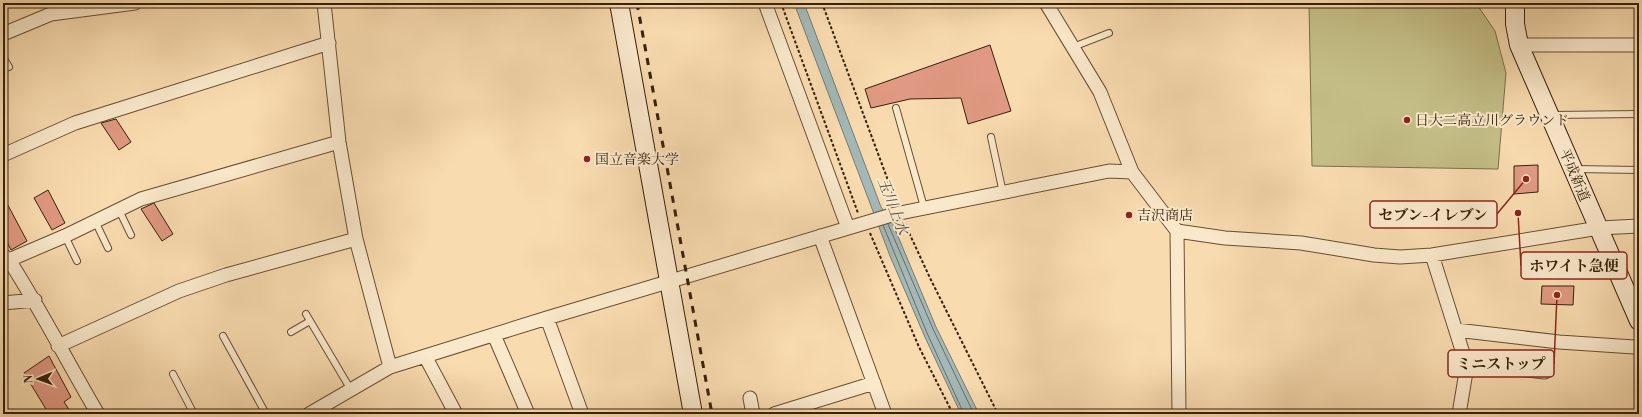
<svg xmlns="http://www.w3.org/2000/svg" width="1642" height="417" viewBox="0 0 1642 417" font-family="'Libre Bodoni','Noto Serif JP',serif">
<rect width="100%" height="100%" fill="#f8dbaf"/>
<filter id="stains"><feTurbulence type="fractalNoise" baseFrequency=".005" numOctaves="4"/><feColorMatrix values="0 0 0 0 .2 0 0 0 0 .09 0 0 0 0 .02 0 0 0 .5 -.17"/></filter>
<radialGradient id="worn" r=".72"><stop offset=".6" stop-color="#630" stop-opacity="0"/><stop offset="1" stop-color="#630" stop-opacity=".3"/></radialGradient>
<path fill="#c4be86" stroke="#7d6f48" d="M1309 3H1476L1495 31 1506 73 1498 169 1312 166Z"/>
<path fill="#a3b8b7" stroke="#777b72" d="M794 3H804L881 207 892 222 936 327 979 414H961L924 335 890 256Z"/>
<g fill="none" stroke-linecap="round" stroke-linejoin="round">
<path stroke="#6c6c60" stroke-width="1" d="M888 224 933 329 974 414
M883 225 927 333 964 414"/>
</g>
<path fill="#e09982" stroke="#36200a" d="M990 45 1011 111 968 124 961 98 910 99 871 108 865 89Z
M116 119 131 142 119 150 101 123Z
M1538 165V192L1514 194V166Z
M48 190 65 223 52 230 34 198Z
M3 196 27 241 11 250 3 234Z
M154 203 173 234 162 241 141 209Z
M1542 286H1574L1573 305 1541 304Z
M49 356 71 397 64 402 72 414H49L24 373Z"/>
<g fill="none" stroke-linecap="round" stroke-linejoin="round">
<defs>
<path id="lane" d="M1073 47 1109 33
M3 57 9 67
M896 108 924 207
M1551 115 1639 114
M991 137 1003 193
M1575 169 1639 170
M119 210 131 235
M95 221 108 248
M65 236 77 261
M306 314 351 390
M291 332 310 321
M223 336 266 414
M173 374 194 414"/>
<path id="street" d="M324 3 339 142 356 239 390 367
M765 3 848 228
M1046 3 1100 92 1132 172 1177 231 1179 414
M3 34 51 14 135 3
M1519 45H1639
M3 155 75 123 329 43
M1177 231 1225 238 1301 243 1374 255 1400 257 1432 255 1599 228 1639 226
M820 236 885 414
M3 255 9 260C41 310 68 363 98 414
M1432 255 1467 366 1459 414
M9 260 65 236 141 199 339 142
M3 303 35 300
M547 318 582 414
M1456 330 1559 342 1634 347 1639 345
M494 335 528 414
M58 346 179 291 226 275 356 239
M425 356 456 414
M1467 366H1488L1545 372
M750 398 753 414
M309 414 390 367 547 318 895 214 1109 171 1132 172
M774 414 874 383"/>
<path id="secondary" d="M619 3 693 414
M1515 3V24L1519 45 1639 321"/>
</defs>
<use href="#lane" stroke="#664f33" stroke-width="8"/>
<use href="#street" stroke="#664f33" stroke-width="15"/>
<use href="#secondary" stroke="#36200a" stroke-width="20"/>
<path stroke="#36200a" stroke-width="2" stroke-dasharray="3 2" stroke-linecap="butt" d="M781 3 858 213
M822 3 896 202
M905 224 930 278 998 414
M870 233 919 347 953 414"/>
<use href="#lane" stroke="#fae8cb" stroke-width="6"/>
<use href="#street" stroke="#fae8cb" stroke-width="13"/>
<use href="#secondary" stroke="#fae8cb" stroke-width="18"/>
<path stroke="#36200a" stroke-width="3" stroke-dasharray="7 7" stroke-linecap="butt" d="M637 3 712 414"/>
</g>
<g fill="#8f2418" stroke="#fae8cb" stroke-width="1.5">
<circle cx="1407" cy="120" r="4"/>
<circle cx="587" cy="159" r="4"/>
<circle cx="1129" cy="215" r="4"/>
</g>
<g text-anchor="middle" stroke-width="4" stroke-linejoin="round" paint-order="stroke">
<g font-size="14" fill="#36200a" stroke="#fae8cb" text-anchor="start">
<text x="1415" y="125">日大二高立川グラウンド</text>
<text x="595" y="164">国立音楽大学</text>
<text x="1137" y="220">吉沢商店</text>
</g>
<g font-size="14" fill="#36200a" stroke="#fae8cb">
<text transform="translate(1575 175) rotate(67)" y="5">平成新道</text>
</g>
<g font-size="15" font-style="italic" fill="#574e3e" stroke="#fae8cb">
<text transform="translate(893 206) rotate(69)" y="5">玉川上水</text>
</g>
</g>
<path fill="none" stroke="#8f2418" stroke-width="1.5" d="M1526 179L1497 214M1518 213L1521 266M1557 295L1554 364"/>
<g fill="#8f2418" stroke="#fae8cb" stroke-width="1.5">
<circle cx="1526" cy="179" r="4"/>
<circle cx="1518" cy="213" r="4"/>
<circle cx="1557" cy="295" r="4"/>
</g>
<g fill="#fae8cb" stroke="#8f2418" stroke-width="1.5">
<rect x="1370" y="201" width="127" height="27" rx="4"/>
<rect x="1521" y="252" width="106" height="27" rx="4"/>
<rect x="1448" y="350" width="106" height="27" rx="4"/>
</g>
<g font-size="15" text-anchor="middle" font-weight="bold" fill="#36200a">
<text x="1433" y="220">セブン-イレブン</text>
<text x="1574" y="271">ホワイト急便</text>
<text x="1501" y="369">ミニストップ</text>
</g>
<rect width="1642" height="417" fill="none" stroke="#f8dbaf" stroke-width="16"/>
<rect x="4" y="4" width="1634" height="409" fill="none" stroke="#36200a" stroke-width="2"/>
<rect x="8" y="8" width="1626" height="401" fill="none" stroke="#36200a"/>
<g transform="translate(38 379) rotate(268)" stroke="#fae8cb" stroke-width="3" paint-order="stroke">
<path d="M0-3L7 15L0 10L-7 15Z" fill="#36200a"/>
<text y="-6" font-size="11" font-weight="bold" text-anchor="middle" fill="#36200a">N</text>
</g>
<rect width="100%" height="100%" filter="url(#stains)"/>
<rect width="100%" height="100%" fill="url(#worn)"/>
</svg>
